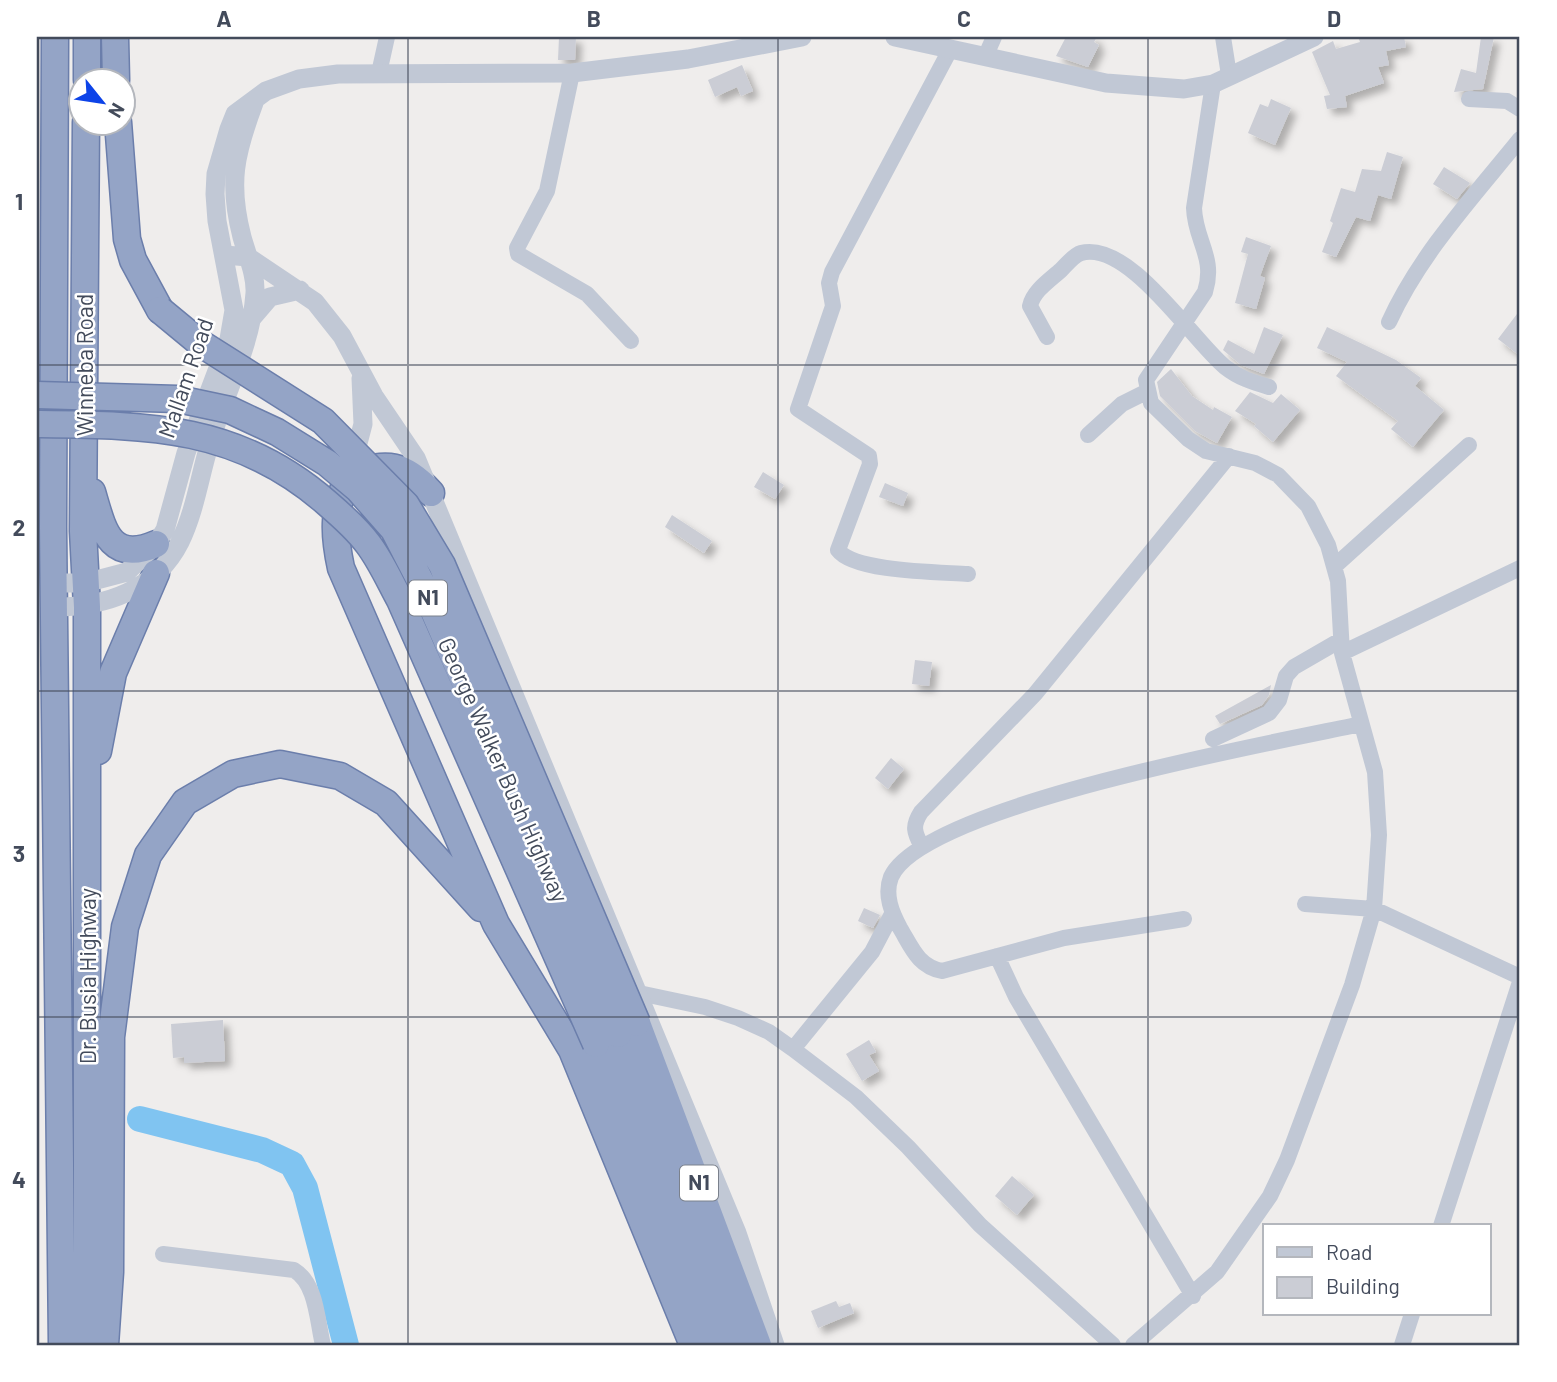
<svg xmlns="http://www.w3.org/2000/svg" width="1557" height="1382" viewBox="0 0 1557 1382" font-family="Barlow,sans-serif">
<defs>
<filter id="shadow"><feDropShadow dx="6" dy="6" stdDeviation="3.5" flood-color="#0004"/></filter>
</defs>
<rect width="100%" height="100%" fill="#efedec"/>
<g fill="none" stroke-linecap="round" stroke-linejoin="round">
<path stroke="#80c4f1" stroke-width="26" d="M140 1119 262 1150 292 1164 305 1188 346 1345"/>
</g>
<path fill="#cbcdd5" filter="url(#shadow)" d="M559 37H576L575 60H558Z
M1066 37H1097L1094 42 1099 45 1088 67 1056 56Z
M1358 37H1404L1406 47 1386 51 1389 65 1378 67 1384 83 1345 96 1347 107 1327 109 1324 96 1330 95 1312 52 1333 41 1336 49 1360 42Z
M1481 37H1494L1483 89 1454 92 1461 69 1476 73Z
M742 65 753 91 741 96 737 87 715 97 708 80Z
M1271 99 1291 108 1275 145 1248 133 1260 104 1268 107Z
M1387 152 1403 157 1391 199 1378 195 1370 221 1356 217 1336 257 1322 252 1333 223 1330 221 1341 188 1355 192 1362 169 1381 171Z
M1444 167 1470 183 1457 199 1433 184Z
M1246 237 1271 246 1260 276 1265 278 1256 309 1235 303 1248 254 1241 252Z
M1520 310V356L1498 339Z
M1264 327 1283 335 1264 374 1241 365 1223 350 1228 340 1254 354Z
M1327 327 1396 360 1421 378 1415 386 1444 410 1413 447 1391 429 1398 421 1336 376 1347 362 1317 348Z
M1171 369 1192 396 1213 410 1214 407 1232 417 1217 443 1195 431 1160 396 1157 382Z
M1250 392 1273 403 1281 394 1300 410 1273 442 1254 426 1256 424 1235 411Z
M763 472 784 485 775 499 754 487Z
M885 483 908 493 903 506 879 497Z
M672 515 712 541 704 553 665 527Z
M915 660 932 662 929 686 912 684Z
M1271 685 1269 695 1262 705 1220 724 1215 716Z
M891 758 904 769 888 789 875 778Z
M864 908 880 915 873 928 858 921Z
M223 1020 225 1061 184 1063V1057L173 1058 171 1024Z
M869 1040 876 1052 869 1055 879 1071 862 1081 846 1054Z
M1012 1176 1034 1195 1017 1215 995 1196Z
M836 1301 839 1307 850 1303 854 1313 818 1328 811 1311Z"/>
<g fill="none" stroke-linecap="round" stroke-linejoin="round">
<defs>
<path id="trunk" d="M55 37 53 527 62 1345
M115 37 116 80
M87 80V37
M86 122 83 531 87 607V1345
M118 122 127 239 133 260 160 310
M92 492C103 529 109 564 156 544
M431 493C404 463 388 462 350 474 333 508 333 531 341 568L496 924 572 1050 693 1345
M98 751 113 673 156 573
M637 1023 758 1345
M618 1034 736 1345
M596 1044 715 1345
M105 1345 110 1272 111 1037 125 927 148 855 185 802 233 774 280 764 340 776 386 803 481 908"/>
</defs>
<use href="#trunk" stroke="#6b7eab" stroke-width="29"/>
<path stroke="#c1c8d5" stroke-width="16" d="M1223 37 1229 75
M951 48 832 272 829 283 833 306 798 409 869 456 870 464 838 550C854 572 940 572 968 574
M986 55 994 37
M379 73 387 37
M572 73 547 191 517 248 518 254 587 294 631 341
M1469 99 1507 101 1520 109
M1389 322C1420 254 1473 197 1520 139
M1047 337 1030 306C1033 291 1050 280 1061 270 1067 264 1074 255 1081 253 1129 240 1193 341 1225 367 1239 378 1252 382 1269 387
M1088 435 1122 404 1146 392
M1336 565 1469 445
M1342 653 1520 568
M1213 739 1269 713 1279 700 1286 676 1294 667 1339 641
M922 847C914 832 912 826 921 812L1035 694 1229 456
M1305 904 1374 909 1520 977
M1184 919 1064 938 942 971C918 966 912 948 900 928 892 913 884 895 891 877 922 805 1278 742 1361 724
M997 956 1016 997 1193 1296
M639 993 705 1007 738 1018 769 1032 793 1049 856 1097 908 1147 980 1225 1113 1345
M793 1049 872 952 892 914
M1441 1226 1520 982
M163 1254 294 1270C317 1284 317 1321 323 1345
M1133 1345 1217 1272 1270 1196 1287 1160 1352 985 1374 909 1379 835 1375 772 1342 653 1338 581 1328 545 1308 506 1278 475 1255 463 1206 451 1188 439 1151 403 1146 380 1205 292C1216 257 1195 241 1194 208L1213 84
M1402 1345 1412 1314"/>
<path stroke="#c1c8d5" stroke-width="19" d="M895 37 1106 83 1184 89 1213 84 1314 37
M225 255 248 257 315 302 342 336 374 396 416 458 737 1233 775 1345
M252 318 270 297 300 290
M352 466 363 424 361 378
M55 583H85L127 572 156 544 165 530 186 453 229 339 234 310 217 221 215 194 216 174 229 129 235 114 266 91 299 79 338 74 572 73 688 59 802 37
M55 607C105 607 156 590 180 542 197 507 201 466 214 430 229 386 252 340 255 293 256 275 247 255 242 237 228 183 235 154 254 103"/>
<use href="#trunk" stroke="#94a4c6" stroke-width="26"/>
<defs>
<path id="trunk-bridge" d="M160 310 200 343 323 421 406 505 442 565 637 1023
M37 395 178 399 230 410 277 432 327 463 358 489 394 530 423 586 618 1034
M37 424C148 425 238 425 327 503 341 515 357 529 368 544 381 561 390 582 400 600L596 1044"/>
</defs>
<use href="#trunk-bridge" stroke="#6b7eab" stroke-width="29" stroke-linecap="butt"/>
<use href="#trunk-bridge" stroke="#94a4c6" stroke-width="26"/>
</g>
<path fill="none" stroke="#434b5b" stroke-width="2" stroke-opacity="0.55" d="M408 37V1345M778 37V1345M1148 37V1345M37 365H1520M37 691H1520M37 1017H1520"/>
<g text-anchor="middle" stroke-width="5" stroke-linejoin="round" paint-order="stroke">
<g fill="#fff" stroke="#7b818c" stroke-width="2">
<rect x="409" y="580.5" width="38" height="35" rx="5"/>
<rect x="680" y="1165.5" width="38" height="35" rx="5"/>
</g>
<g font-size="21" font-weight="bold" fill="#434b5b">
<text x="428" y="605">N1</text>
<text x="699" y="1190">N1</text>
</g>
<g font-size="23" fill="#434b5b" stroke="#fff">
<text transform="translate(85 365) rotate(-90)" y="8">Winneba Road</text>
<text transform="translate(186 378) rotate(-71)" y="8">Mallam Road</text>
<text transform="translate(503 770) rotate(66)" y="8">George Walker Bush Highway</text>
<text transform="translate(88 976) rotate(-90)" y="8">Dr. Busia Highway</text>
</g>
</g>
<rect width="1557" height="1382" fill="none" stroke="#ffffff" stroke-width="77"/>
<rect x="1263" y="1224" width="228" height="91" fill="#ffffff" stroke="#b4b7bd" stroke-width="2"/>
<rect x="1277" y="1247" width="35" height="10" fill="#c1c8d5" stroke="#b4b7bd" stroke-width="2"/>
<text x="1326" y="1260" font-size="21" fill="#434b5b">Road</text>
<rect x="1277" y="1277" width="35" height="21" fill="#cbcdd5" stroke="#b4b7bd" stroke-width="2"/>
<text x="1326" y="1294" font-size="21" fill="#434b5b">Building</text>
<g transform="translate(102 102) rotate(120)"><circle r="33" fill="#ffffff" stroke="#b4b7bd" stroke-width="2"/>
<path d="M0-5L12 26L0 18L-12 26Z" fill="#0d43e8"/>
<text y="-10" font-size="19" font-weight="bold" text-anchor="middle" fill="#434b5b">N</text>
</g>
<rect x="38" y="38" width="1480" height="1306" fill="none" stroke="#434b5b" stroke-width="2.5"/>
<g font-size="23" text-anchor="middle" font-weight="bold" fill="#434b5b">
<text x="224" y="27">A</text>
<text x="594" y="27">B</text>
<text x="964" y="27">C</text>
<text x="1334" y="27">D</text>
<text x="19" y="210">1</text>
<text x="19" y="536">2</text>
<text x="19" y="862">3</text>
<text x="19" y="1188">4</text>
</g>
</svg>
